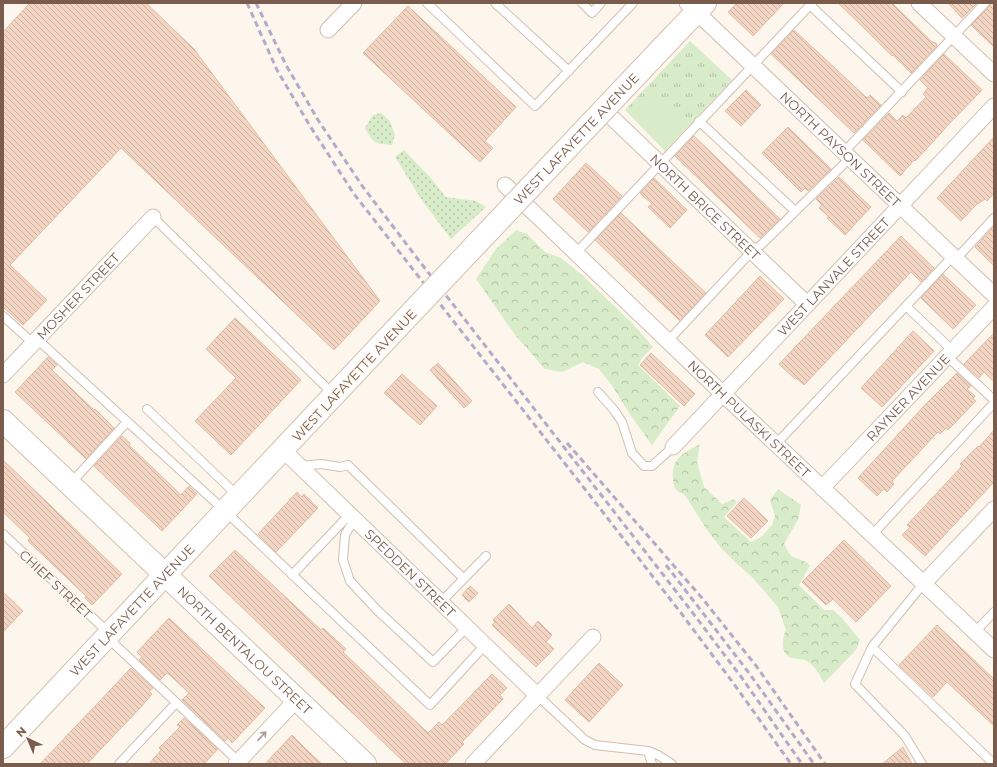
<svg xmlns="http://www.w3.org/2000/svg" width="997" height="767" viewBox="0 0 997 767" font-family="Montserrat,sans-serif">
<defs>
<pattern id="grass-dots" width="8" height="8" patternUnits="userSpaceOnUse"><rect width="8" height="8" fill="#d8ecc9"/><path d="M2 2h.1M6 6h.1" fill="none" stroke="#b4c2a5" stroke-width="1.8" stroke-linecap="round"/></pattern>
<pattern id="forest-crowns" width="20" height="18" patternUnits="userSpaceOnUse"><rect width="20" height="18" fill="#d8ecc9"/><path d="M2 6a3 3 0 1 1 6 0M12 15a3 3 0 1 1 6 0" fill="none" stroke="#b4c2a5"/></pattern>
<pattern id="park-tufts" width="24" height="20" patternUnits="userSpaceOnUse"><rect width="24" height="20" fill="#d8ecc9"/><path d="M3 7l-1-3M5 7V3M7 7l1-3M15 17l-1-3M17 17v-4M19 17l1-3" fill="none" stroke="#b4c2a5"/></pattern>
<pattern id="building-back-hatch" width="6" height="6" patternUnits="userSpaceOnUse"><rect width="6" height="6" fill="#f3d5c3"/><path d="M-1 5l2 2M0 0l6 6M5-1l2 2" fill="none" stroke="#cab0a1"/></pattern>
</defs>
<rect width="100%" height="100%" fill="#fdf6ec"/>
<path fill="url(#grass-dots)" d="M381 113 390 121 395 135 392 145C375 144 373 143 365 128L373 115Z
M404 150 428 175 446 197 476 201 486 207 451 239 423 202 395 157Z"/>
<path fill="url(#forest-crowns)" d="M516 230 527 234 545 252 561 258 581 274 633 324 653 347 642 358 638 365 680 406 652 445 631 416 611 384 599 369 583 362 562 372 545 369 516 336 476 279 496 249Z
M700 444 697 462 704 487 722 504 734 499 737 502 724 517 751 542 761 537 772 525 775 516 770 500 778 489 801 505 798 520 784 544 791 556 806 562 810 566 799 585 824 610H833L842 618 860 640 856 650 824 683C820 675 815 666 807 661 802 658 796 660 791 658 780 653 782 638 786 630L778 607 752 577 737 564 722 549 707 530 685 495C676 491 674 489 673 479 671 458 684 453 700 444Z"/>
<path fill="url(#park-tufts)" d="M690 41 732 80 665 151 625 110Z"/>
<path fill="#d8ecc9" d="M652 89 686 121 664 144 630 112Z"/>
<path fill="url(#building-back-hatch)" stroke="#e6bba3" d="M30 3H146L194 49 380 301 334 350 121 148 10 265 47 300 23 325 3 307V32Z
M737 3H784L753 36 728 12Z
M838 3H892L932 42 936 43 937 46 911 73 893 55 892 56 861 25Z
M948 3H977L962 18Z
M990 3H994V47L971 25 989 7Z
M408 6 516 107 485 141 493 148 480 162 363 53Z
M794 30 867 98 870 95 881 105 854 133 784 66 771 54Z
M944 54 982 90 950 123 931 144 915 161 914 160 900 176 863 140 889 113 897 121 903 115 906 118 926 97 923 94 928 88 920 80Z
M746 90 761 105 741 126 725 111Z
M788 127 831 169 808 191 805 188 801 192 762 153Z
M694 136 780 219 760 238 675 156Z
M994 137V193L987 201 985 199 976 205 961 221 937 198Z
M586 163 622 196 588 232 553 199Z
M839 177 871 207 845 235 827 218 829 217 819 208 822 205 816 199Z
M654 178 687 210 670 228 648 207 652 204 640 193Z
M621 213 706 293 680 321 595 240Z
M994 226V266L975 247Z
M901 236 934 268 921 282 911 272 804 385 796 378 795 379 779 364Z
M943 274 976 305 953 329 921 298Z
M760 276 784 299 728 357 705 335Z
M235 318 301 380 231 455 195 421 236 378 206 349Z
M913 331 934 351 882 407 861 388Z
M994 333V382L984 372 979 378 964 364Z
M651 353 695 394 684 406 640 365Z
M48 357 57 365 52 370 94 410 95 409 114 428 86 459 15 392Z
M438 363 472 401 464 408 430 370Z
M957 373 971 386 967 389 975 396 973 399 976 401 948 430 946 428 940 434 938 432 892 481 894 484 887 492 884 489 877 496 858 478 924 406Z
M402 374 437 406 420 425 384 393Z
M994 430V482L925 556 902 535 910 527 907 525 962 466 960 464 978 446 979 447Z
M122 436 130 443 129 445 181 495 189 486 197 494 162 531 94 466Z
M3 460 122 574 92 605 85 598 86 596 28 541 30 538 3 512Z
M297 492 302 497 304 494 318 508 276 552 258 534Z
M744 498 768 521 751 538 727 516Z
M844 540 891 586 856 622 833 599 826 605 802 582Z
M235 550 321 630 323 628 346 649 343 652 428 733 439 722 442 725 492 674 507 688 500 695 503 699 462 742 464 744 445 764H406L209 576Z
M470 586 478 593 469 602 462 595Z
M3 592 23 611 3 632Z
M509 604 532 628 538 621 552 635 546 642 554 649 536 667 492 625 495 622 493 620Z
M169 618 265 708 232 743 228 738 225 741 182 700 189 693 172 677 167 673 160 680 139 660 142 657 137 652Z
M937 625 994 679V726L947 682 933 697 899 665Z
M599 663 623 685 589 722 565 700Z
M131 668 153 688 149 691 152 694 141 707 87 764H40Z
M184 718 218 749 204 764H149L161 750 159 748 180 727 177 725Z
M292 735 307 750 322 764H265Z
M903 747 912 764H882Z"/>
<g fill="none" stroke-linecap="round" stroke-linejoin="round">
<defs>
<path id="lane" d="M427 3 535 106 633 3
M495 3 569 71
M582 3 592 13 601 3
M810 5 902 92
M699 121 795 211
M844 152 985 3
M153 217 334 395
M576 253 812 3
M956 259 994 218
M906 306 953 351
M3 316 33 343
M37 339 225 511 430 705 485 645
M668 341 752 251 761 245 850 158
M947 356 994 400
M598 392 614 410 622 422 632 453 644 466H652L673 447
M147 409 238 496
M776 444 953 256
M300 466 321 464 340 467 348 465 464 579
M70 484 127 422
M356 520 349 528 345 535 343 560 350 581 377 610 433 662 467 627
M3 534 109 633
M872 535 994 403
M292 575 350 514
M441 602 486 556
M975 632 994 612
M108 638 240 763
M872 647 994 764
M538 696 585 740 595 745 648 751 658 755 672 764
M648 751 652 764
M119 764 176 703
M922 764 905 736 855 684 872 647 923 584"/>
<g id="street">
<path id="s1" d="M687 3 994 295"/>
<path d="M919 3 994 74"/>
<path d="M328 30 354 3"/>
<path id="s2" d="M597 117 604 110 807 304"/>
<path id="s3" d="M505 185 723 394 994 650"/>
<path id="s4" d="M3 375 153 217"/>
<path id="s5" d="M673 447 994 106"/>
<path id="s6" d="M283 450 538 696"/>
<path id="s7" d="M822 488 994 307"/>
<path d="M923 584 994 509"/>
<path d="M236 764 297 699"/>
<path d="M473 764 593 637"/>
</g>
<g id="secondary">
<path d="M662 48 705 3"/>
<path id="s8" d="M3 421 365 764"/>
<path id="s9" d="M3 747 396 329"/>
</g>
</defs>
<use href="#lane" stroke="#d1beb0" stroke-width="10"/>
<use href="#street" stroke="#d1beb0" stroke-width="17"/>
<use href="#secondary" stroke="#d6c0b0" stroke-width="24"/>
<use href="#lane" stroke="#fff" stroke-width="8"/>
<use href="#street" stroke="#fff" stroke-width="15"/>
<use href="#secondary" stroke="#fff" stroke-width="22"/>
<path stroke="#b9a8c9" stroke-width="3" stroke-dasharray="6 4" stroke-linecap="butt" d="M247 3 277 70 310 126 354 194 595 502 681 613 734 684 791 764
M256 3 286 65 318 120 363 187 417 258 689 608 742 678 802 764
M567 443 702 598 757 667 825 764
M666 565 749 673 814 764"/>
<defs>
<g id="secondary-bridge">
<path id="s10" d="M396 329 662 48"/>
</g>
</defs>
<use href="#secondary-bridge" stroke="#d6c0b0" stroke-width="24" stroke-linecap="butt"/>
<use href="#secondary-bridge" stroke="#fff" stroke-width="22"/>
</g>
<defs><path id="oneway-shaft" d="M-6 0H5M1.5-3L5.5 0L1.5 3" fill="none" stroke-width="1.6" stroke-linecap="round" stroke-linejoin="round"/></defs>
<use stroke="#af9d94" href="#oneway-shaft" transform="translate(262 736) rotate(-47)"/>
<g text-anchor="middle" stroke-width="3" stroke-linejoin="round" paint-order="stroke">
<g font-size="13" fill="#7a5c4d" stroke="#fffaf3">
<text dy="5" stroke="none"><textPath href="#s10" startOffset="262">WEST LAFAYETTE AVENUE</textPath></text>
<text dy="5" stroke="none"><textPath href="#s1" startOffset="212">NORTH PAYSON STREET</textPath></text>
<text dy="5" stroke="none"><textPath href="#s2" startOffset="150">NORTH BRICE STREET</textPath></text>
<text dy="5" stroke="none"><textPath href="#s5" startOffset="234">WEST LANVALE STREET</textPath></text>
<text dy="5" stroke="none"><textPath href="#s4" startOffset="109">MOSHER STREET</textPath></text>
<text transform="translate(354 375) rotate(-47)" y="5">WEST LAFAYETTE AVENUE</text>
<text dy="5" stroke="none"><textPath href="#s7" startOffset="125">RAYNER AVENUE</textPath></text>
<text dy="5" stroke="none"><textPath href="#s3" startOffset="338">NORTH PULASKI STREET</textPath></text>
<text dy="5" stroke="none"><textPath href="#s6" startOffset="177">SPEDDEN STREET</textPath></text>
<text transform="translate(56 584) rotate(43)" y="5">CHIEF STREET</text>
<text dy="5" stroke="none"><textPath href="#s9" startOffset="188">WEST LAFAYETTE AVENUE</textPath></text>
<text dy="5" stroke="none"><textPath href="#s8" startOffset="333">NORTH BENTALOU STREET</textPath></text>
</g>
</g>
<rect width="997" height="767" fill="none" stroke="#7a5c4d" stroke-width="8"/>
<g transform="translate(28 739) rotate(316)" stroke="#fffaf3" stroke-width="3" paint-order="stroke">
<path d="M0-3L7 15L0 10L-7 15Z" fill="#7a5c4d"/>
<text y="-6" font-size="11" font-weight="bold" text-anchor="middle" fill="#7a5c4d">N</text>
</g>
</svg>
